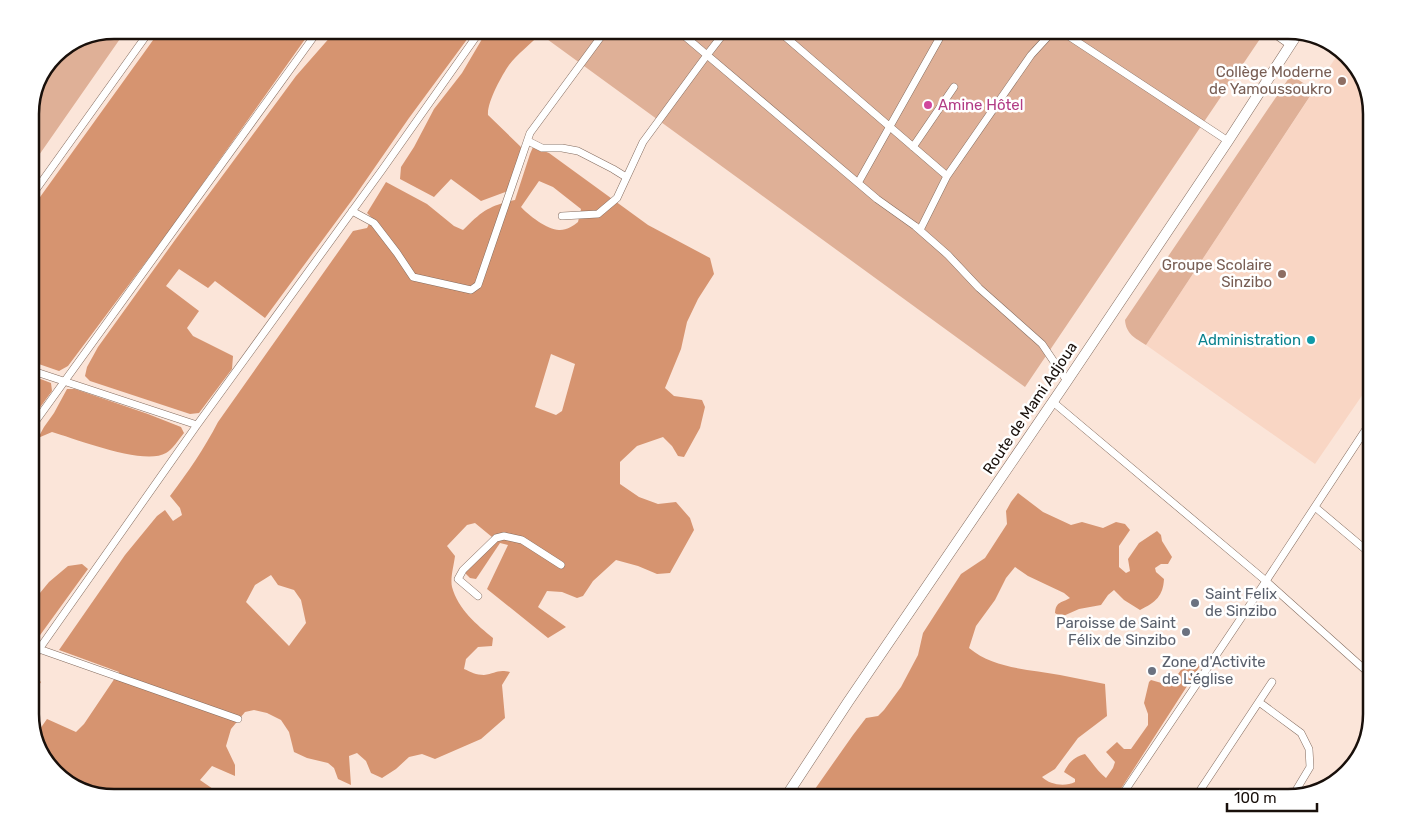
<svg xmlns="http://www.w3.org/2000/svg" width="1402" height="828" viewBox="0 0 1402 828" font-family="Rubik,sans-serif">
<rect width="100%" height="100%" fill="#fbe5d9"/>
<path fill="#f9d6c4" d="M1340 51 1361 72 1372 109V381L1315 464 1146 345Z"/>
<path fill="#dfb097" d="M1266 30 1025 387 540 34Z
M82 36H122L30 168V109L55 54Z
M1291 75 1314 90 1146 345C1135 338 1126 334 1125 320Z
M815 789 831 798H809Z"/>
<path fill="#d69470" fill-rule="evenodd" d="M471 34 409 118 355 196 265 318 215 281 208 288 179 269 166 286 199 311 187 328 193 336 233 356 232 369 199 413 190 414 90 381 85 376 87 367 98 347 175 240 296 76 332 35Z
M485 34H540C531 44 517 54 509 65 502 75 487 102 488 115L522 148 508 191 481 201 451 179 434 197 400 179 401 167 414 147 434 109 462 73Z
M308 35 172 227 68 366 59 371 30 361V211L156 36Z
M533 147 549 153 648 225 710 258 714 274 698 299 687 322 681 349 665 388 674 396 702 400 705 407 700 428 684 457 678 456 672 446 663 437 637 446 620 462V484L639 497 658 504 676 502 690 518 694 530 670 573 657 574 638 566 616 560 593 581 583 596 577 598 562 592 547 591 538 607 566 627 548 638 487 589 508 545 500 543 476 579 470 578 466 574V570L492 537 475 523 467 525 447 546 455 556C454 565 450 578 452 587 458 609 477 625 493 638L492 646 478 647 466 659 464 669C471 672 476 675 484 675 495 674 497 669 510 672L502 685 505 718 481 739 435 759 422 754 409 757 396 769 382 778 371 773 366 761 357 753 349 756 351 785 338 779 334 768 328 763 307 758 294 752 289 732 281 720 267 713 254 710 245 712 231 729 226 746 235 765V776L212 766 200 780 226 798H114L72 787 41 756 35 736 47 719 76 732 84 724 119 672 59 650 125 555 157 516 165 510 173 521 182 515 180 508 170 496C188 472 204 449 218 422L353 231 367 228 372 218 367 213 386 182 427 204 454 226 463 230C482 211 488 206 515 200L530 154ZM539 181 553 187 581 209 578 222C573 226 567 230 560 230 549 231 528 215 521 207ZM551 354 575 364 562 411 556 415 535 407ZM271 575 278 585 294 590 301 600 306 623 289 646 246 602 255 585Z
M30 375 51 383 52 391 30 421Z
M67 389H75L148 414 181 427 184 433C179 439 172 450 166 453 144 466 76 439 52 432L38 438 44 427 54 413Z
M1018 493 1043 512 1071 525 1082 522 1103 528 1116 522 1125 524 1130 530 1119 546V567L1126 573 1130 571 1128 559 1139 543 1157 531 1161 535 1162 541 1172 557 1168 564H1161L1155 568 1156 572 1164 579C1163 596 1156 602 1140 610L1124 600 1114 590 1108 595 1101 605 1079 609 1061 617 1055 613C1056 601 1062 603 1070 598L1064 593 1028 576 1015 567 1006 578 995 600 976 626 969 648C994 669 1029 669 1060 675 1075 678 1090 681 1105 684L1107 716 1078 738 1055 769 1042 777C1050 785 1065 787 1075 782V779L1064 772C1069 762 1074 757 1085 754 1092 762 1098 772 1106 778L1113 768 1115 762 1106 752 1117 742 1124 749H1131L1148 725V714L1144 703 1149 682 1151 680 1165 684H1171L1188 660H1195L1200 666 1115 798H831L815 789 853 735 866 718 878 716 884 710 901 687 918 655 923 633 961 574 985 558 1007 524 1006 511 1011 502Z
M82 564 88 569 30 649V598L35 599 49 582 68 566Z
M33 675 41 682 30 699V680Z"/>
<g fill="none" stroke-linecap="round" stroke-linejoin="round">
<defs>
<path id="street" d="M1269 30 1290 45
M1061 31 1228 141
M681 33 877 199 915 226 948 255 979 288 1042 344 1067 381
M781 33 947 176
M528 141 542 148H562L578 151 613 169 626 177
M913 147 954 87
M858 183 943 32
M30 198 146 36
M352 211 374 223 397 253 413 277 471 290 478 285 530 133 603 34
M562 216 598 214 617 198 643 142 707 55 724 33
M920 230 947 176 1031 55 1053 31
M30 370 197 425
M1053 402 1266 581 1372 676
M30 429 315 35
M1315 507 1372 555
M478 596 458 579 463 570 496 538 504 536 522 540 561 565
M39 649 238 719
M30 662 197 425 382 170 478 34
M1259 702 1301 733 1309 749 1310 767 1292 797
M1120 798 1266 581 1372 420
M1195 798 1272 682"/>
<path id="secondary" d="M785 798 848 702 1067 381 1228 141 1298 33"/>
</defs>
<use href="#street" stroke="#846c5f" stroke-width="8"/>
<use href="#secondary" stroke="#846c5f" stroke-width="11"/>
<use href="#street" stroke="#fff" stroke-width="7"/>
<use href="#secondary" stroke="#fff" stroke-width="10"/>
</g>
<g fill="#8d6e63" stroke="#fff" stroke-width="2">
<circle cx="1342" cy="81" r="5"/>
<circle cx="1282" cy="274" r="5"/>
</g>
<circle fill="#d1479c" stroke="#fff" stroke-width="2" cx="928" cy="105" r="5"/>
<circle fill="#0f9aa8" stroke="#fff" stroke-width="2" cx="1311" cy="340" r="5"/>
<g fill="#6b7280" stroke="#fff" stroke-width="2">
<circle cx="1195" cy="603" r="5"/>
<circle cx="1186" cy="632" r="5"/>
<circle cx="1152" cy="671" r="5"/>
</g>
<g text-anchor="middle" stroke-width="5" stroke-linejoin="round" paint-order="stroke">
<g font-size="15" fill="#785e54" stroke="#fff" text-anchor="end">
<text x="1332" y="77">Collège Moderne<tspan x="1332" dy="17">de Yamoussoukro</tspan></text>
<text x="1272" y="270">Groupe Scolaire<tspan x="1272" dy="17">Sinzibo</tspan></text>
</g>
<g font-size="15" fill="#b23c85" stroke="#fff" text-anchor="start">
<text x="938" y="110">Amine Hôtel</text>
</g>
<g font-size="15" fill="#0d838f" stroke="#fff" text-anchor="end">
<text x="1301" y="345">Administration</text>
</g>
<g font-size="15" fill="#19100b" stroke="#fff">
<text transform="translate(1030 408) rotate(-56)" y="5">Route de Mami Adjoua</text>
</g>
<g font-size="15" fill="#5b616d" stroke="#fff" text-anchor="start">
<text x="1205" y="599">Saint Felix<tspan x="1205" dy="17">de Sinzibo</tspan></text>
<text x="1176" y="628" text-anchor="end">Paroisse de Saint<tspan x="1176" dy="17">Félix de Sinzibo</tspan></text>
<text x="1162" y="667">Zone d'Activite<tspan x="1162" dy="17">de L'église</tspan></text>
</g>
</g>
<path d="M0 0H1402V828H0ZM114 39H1288A75 75 0 0 1 1363 114V714A75 75 0 0 1 1288 789H114A75 75 0 0 1 39 714V114A75 75 0 0 1 114 39Z" fill="#fff" fill-rule="evenodd"/>
<path fill="none" stroke="#19100b" stroke-width="2.5" d="M114 39H1288A75 75 0 0 1 1363 114V714A75 75 0 0 1 1288 789H114A75 75 0 0 1 39 714V114A75 75 0 0 1 114 39Z"/>
<path d="M1227 803v8h90v-8" fill="none" stroke="#19100b" stroke-width="2.5"/>
<text x="1234" y="803" font-size="15" fill="#19100b" stroke="#ffffff" stroke-width="4" paint-order="stroke">100 m</text>
</svg>
